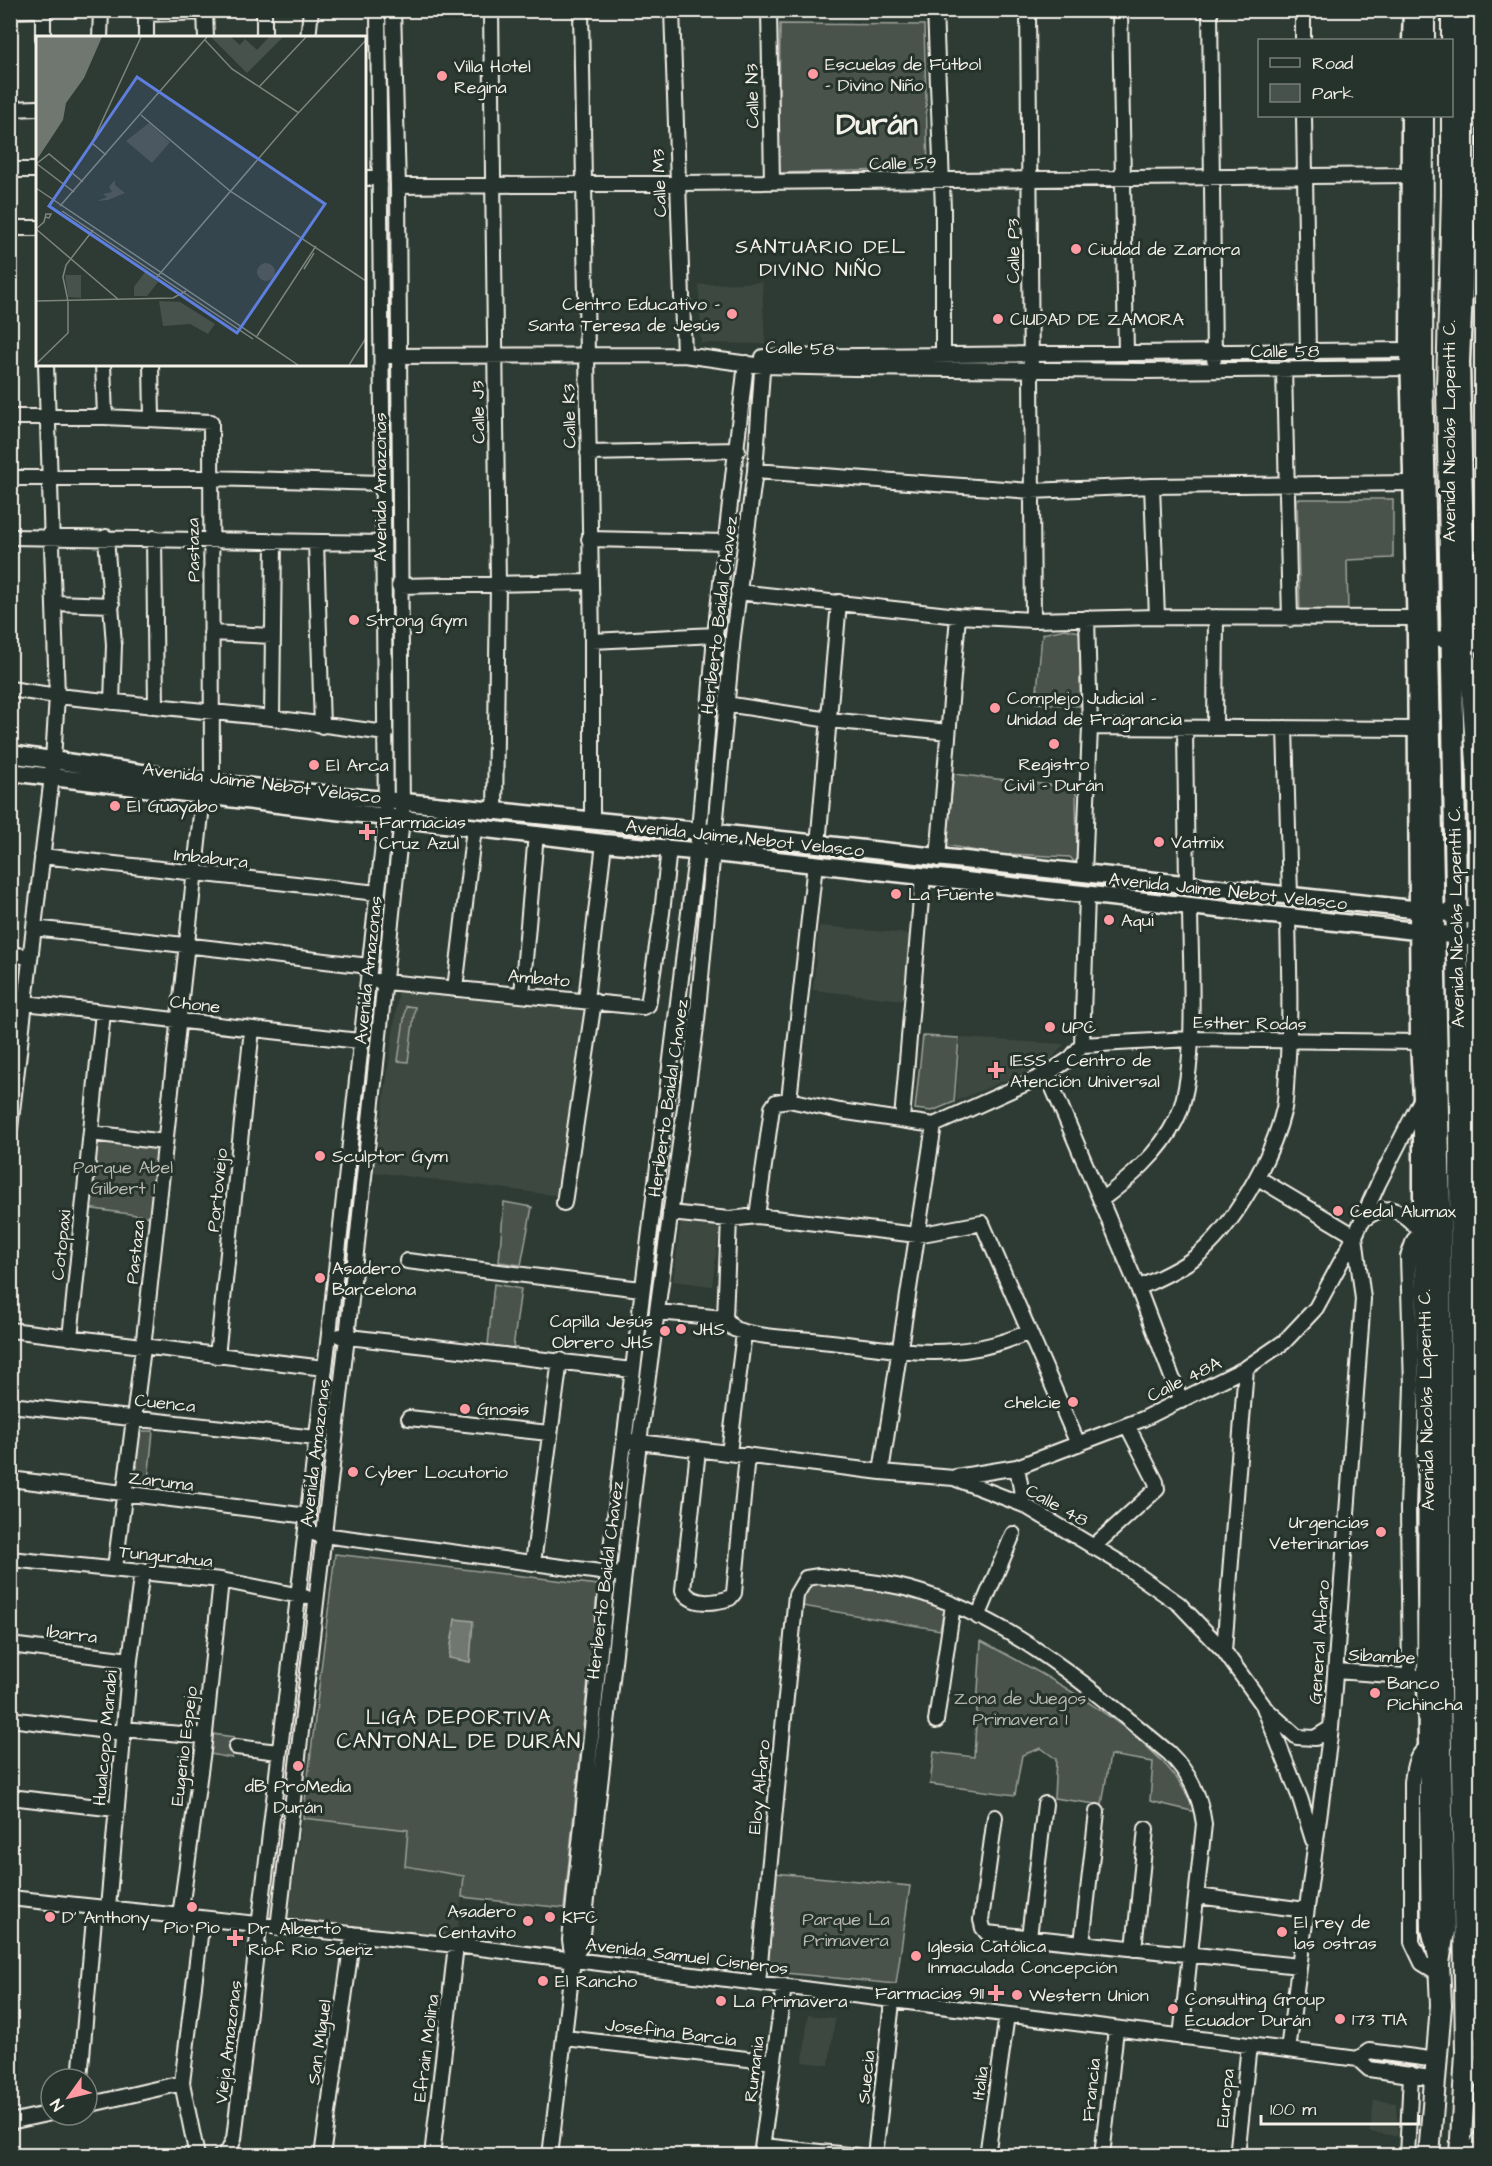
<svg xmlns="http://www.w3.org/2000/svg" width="1492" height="2166" viewBox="0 0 1492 2166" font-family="'Architects Daughter',sans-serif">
<rect width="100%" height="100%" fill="#2e3b34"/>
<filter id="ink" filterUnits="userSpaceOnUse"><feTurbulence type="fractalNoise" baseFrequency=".0167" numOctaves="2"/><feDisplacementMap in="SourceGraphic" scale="12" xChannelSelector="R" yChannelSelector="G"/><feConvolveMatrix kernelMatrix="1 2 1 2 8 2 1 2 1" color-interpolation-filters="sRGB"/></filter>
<g filter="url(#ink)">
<path fill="#3c4841" d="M762 282 765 344 701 343 699 285Z
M819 926 910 934 904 1000 813 990Z
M399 989 586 1008 561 1196 374 1172Z
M961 1038 1064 1044 1049 1062 956 1101Z
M681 1220 720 1226 712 1286 673 1281Z
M302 1819 408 1831 405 1866 464 1876 457 1936 288 1919Z
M808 2015 835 2018 829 2065 803 2062Z
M1374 2100 1396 2103 1398 2136 1370 2132Z"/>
<path fill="#48524c" stroke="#9ea29a" stroke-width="1.5" d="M780 24 924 25 928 169 778 173Z
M1297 499H1393V558L1347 560 1348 616H1300Z
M1065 629 1080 632V706L1036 703 1042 634Z
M954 774 1076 788 1077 865 1070 857 1011 854 1007 857 946 845Z
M406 1006 415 1007 408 1062 398 1061Z
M923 1036 959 1038 954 1102 932 1111 915 1109Z
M97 1140 158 1146 151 1217 87 1208Z
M504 1202 532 1207 521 1265 499 1262Z
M494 1284 521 1289 513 1348 488 1345Z
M140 1431H153L147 1491H134Z
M335 1554 598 1585 564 1908 462 1897 464 1876 405 1866 408 1830 303 1818Z
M806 1578 878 1584 946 1602 940 1630 797 1605Z
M981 1641C1044 1674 1130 1720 1175 1776 1183 1786 1189 1800 1196 1812L1150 1801 1153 1762 1110 1755 1102 1805 1054 1798 1056 1759 1041 1748 1022 1755 1015 1795 930 1784 934 1752 974 1757Z
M212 1734 234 1737 232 1758 210 1754Z
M774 1873 910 1886 896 1984 765 1971Z"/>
<path fill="#6f7770" stroke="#a4a8a0" stroke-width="1.5" d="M455 1619 473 1621 470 1662 449 1658Z"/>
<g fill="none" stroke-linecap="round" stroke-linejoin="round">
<defs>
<path id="minor" d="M146 10V38
M205 10 206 38
M491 10 498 584 495 812
M581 10 592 641V821
M672 10 684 355
M769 10 772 182
M935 10 943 209V355
M1028 10 1033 620
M1120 10 1126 353
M1210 10 1214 359
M1303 10V40
M10 11 39 10
M146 14 205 12
M43 38V10
M100 38 101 10
M264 38V10
M308 38 311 10
M10 109 38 108
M1304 116 1308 353
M10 170H38
M364 178H380
M398 186 1409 175
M10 228H38
M389 356 684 355 763 366 854 368 1146 371 1409 368
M765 357 1409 350
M103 364 105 417
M151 364 152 418
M1284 369 1290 619
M10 417H105L211 422 212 783
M588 453 738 450
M755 471 1031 491 1152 486 1413 483
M10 478H209L382 483
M1152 486 1157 617
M10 537 383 543
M106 537 114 645 112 702
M154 538 156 706
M589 539 726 542
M316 542 322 726
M399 586 589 582
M738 592 958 616 1033 620 1157 617 1416 618
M55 603 112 605
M211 633 272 636
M1421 636 1482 645
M592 641 715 635
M10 689 57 696 272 718 386 733
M726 704 829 720 948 732
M272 718 274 541
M1090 727 1417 729
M1215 728 1216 617
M1285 728 1290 895
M1185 729 1187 884
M818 845 839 602
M42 856 377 893
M938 859 958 616
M1084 874 1090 727 1087 618
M34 928 369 966
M10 954 30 957
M376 981 643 1007 648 1005 662 913 669 848
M455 989 474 828
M522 994 536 834
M586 1000 604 843
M25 1003 359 1041
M1082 1045 1190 1039 1419 1042
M1047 1074 1138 1288 1181 1401
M789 1100 815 864
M902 1119 923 876
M10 1128 52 776 57 696 46 364
M91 1133 165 1142
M1258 1178 1355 1236 1363 1299 1331 1728 1288 2050
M1101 1200C1129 1179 1160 1153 1176 1120 1199 1076 1190 960 1190 906
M564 1203 594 1001
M670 1213 729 1219 757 1216 917 1235 982 1223 1078 1444
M757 1216 772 1108 776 1102 789 1100 840 1111 934 1125 1047 1074 1071 1058 1082 1045 1087 895
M729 1219 725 1318 734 1329C761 1338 793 1338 821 1341 899 1349 954 1365 1029 1332
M1363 1220C1390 1199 1401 1212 1422 1232L1414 1240 1408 1257 1412 1385 1408 1509 1410 1676
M407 1261 641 1289
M1138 1288C1157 1279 1177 1271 1194 1258 1233 1229 1273 1156 1284 1108 1286 1097 1286 1084 1287 1072 1291 1021 1289 969 1288 918
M657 1312 725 1318
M10 1330 324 1368
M340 1336 632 1370
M70 1338 103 1012
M217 1356 252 1029
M10 1405 316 1438
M409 1418 549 1433
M631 1441 881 1472 954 1478 1024 1505 1119 1562 1179 1604 1224 1651 1263 1705 1300 1798 1313 1840
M698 1450 683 1590C692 1606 714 1603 730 1598L734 1593 747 1455
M729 1453 744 1333
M1017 1467 1024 1505
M881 1472 934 1125
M956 1477 1017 1467 1143 1419 1246 1368 1284 1342 1316 1308 1355 1236 1378 1184 1421 1100
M10 1479 308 1516
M316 1534 615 1574
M1093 1547 1157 1489 1156 1482 1127 1425
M10 1559 221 1580 305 1597
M533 1563 560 1360
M115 1568 143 1348 203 796
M978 1617 1013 1534
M10 1645 130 1660
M1224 1651 1246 1368
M1336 1671 1418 1677
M1266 1709 1297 1737 1315 1738 1331 1728
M10 1719 123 1733
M936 1721 953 1605
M123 1729 204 1736
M236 1747 278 1752
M1428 1747C1415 1756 1414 1766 1412 1782V1942L1422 1963 1440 1974
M10 1797 116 1809
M995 1817 981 1920 983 1928 987 1933 1299 1966
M1197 1896 1306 1910
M10 1898 456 1945 1288 2050 1358 2059 1369 2069 1437 2079
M108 1908 130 1660 142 1571
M180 1916 204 1743 221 1580
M278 1928 347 1337 402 819 398 186 393 10
M1029 1937 1045 1804
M1082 1943 1097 1812
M1134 1949 1146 1829
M573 1960 582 1943 639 1442 697 1020 733 636 755 471 763 357
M758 1983 796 1595 806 1578 819 1576C848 1580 881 1581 909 1589 1010 1617 1090 1688 1169 1753 1190 1774 1200 1795 1204 1824L1181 2037
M565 2038 773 2062
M1468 2057 1471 2068 1482 2081
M1358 2059 1369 2051 1437 2060
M80 2079 95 1907
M87 2105 182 2083
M10 2122 51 2113
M763 2146 858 2156
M197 2156 182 2083 202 1920
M220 2156 228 2152 234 2139 329 1334 386 817 378 10
M322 2156 353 1934
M432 2156 456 1945
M550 2156 573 1960 570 1940 608 1573 699 831 715 635 746 363
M761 2156 784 1986
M875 2156 892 2002
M987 2156 1007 2015
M1102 2156 1116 2029
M1237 2156 1249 2045
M1407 2156 1411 2074
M1470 2156 1482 2136"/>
<path id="major" d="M1411 40 1412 10
M1410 116 1409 350 1416 636 1419 1042 1422 1098V1232L1427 1388 1426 1677 1430 1929 1438 1961
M10 754 212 783 699 831 1467 915
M10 772 604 843 715 853 1469 937
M1466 2040 1477 2019 1475 1059 1477 843 1476 778 1467 642 1461 362 1468 191V10"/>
<path id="highway" d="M1452 10V194L1447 388 1460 1112 1461 1690 1466 2053 1460 2156
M1424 40V10
M1423 116 1422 369 1440 1207V1689L1444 1931 1439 1963 1441 2005 1429 2156"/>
</defs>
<use href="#minor" stroke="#f4f1e8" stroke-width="18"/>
<use href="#major" stroke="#f4f1e8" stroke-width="21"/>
<use href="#highway" stroke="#f4f1e8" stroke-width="24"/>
<use href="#minor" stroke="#26332d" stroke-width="14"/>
<use href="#major" stroke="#26332d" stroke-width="16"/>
<use href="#highway" stroke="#26332d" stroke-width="20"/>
</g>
</g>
<g fill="#ff9aa2" stroke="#26332d" stroke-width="2">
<circle cx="813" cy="74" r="6"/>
<circle cx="442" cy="76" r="6"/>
<circle cx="1076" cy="249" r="6"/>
<circle cx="732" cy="314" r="6"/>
<circle cx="998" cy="319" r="6"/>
<circle cx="354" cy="620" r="6"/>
<circle cx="995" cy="708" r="6"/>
<circle cx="1054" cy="744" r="6"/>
<circle cx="314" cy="765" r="6"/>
<circle cx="115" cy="806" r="6"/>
<path d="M364 823h6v6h6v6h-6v6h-6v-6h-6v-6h6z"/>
<circle cx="1159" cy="842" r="6"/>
<circle cx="896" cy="894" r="6"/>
<circle cx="1109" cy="920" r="6"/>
<circle cx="1050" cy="1027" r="6"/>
<path d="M993 1061h6v6h6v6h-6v6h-6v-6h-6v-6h6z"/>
<circle cx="320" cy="1156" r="6"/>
<circle cx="1338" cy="1211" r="6"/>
<circle cx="320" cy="1278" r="6"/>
<circle cx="681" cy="1329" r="6"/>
<circle cx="665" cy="1331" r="6"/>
<circle cx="1073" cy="1402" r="6"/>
<circle cx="465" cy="1409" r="6"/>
<circle cx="353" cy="1472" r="6"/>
<circle cx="1381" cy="1532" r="6"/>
<circle cx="1375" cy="1693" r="6"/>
<circle cx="298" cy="1766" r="6"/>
<circle cx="192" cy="1907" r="6"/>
<circle cx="50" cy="1917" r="6"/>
<circle cx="550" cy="1917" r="6"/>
<circle cx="528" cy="1921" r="6"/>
<circle cx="1282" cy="1932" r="6"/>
<path d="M232 1929h6v6h6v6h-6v6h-6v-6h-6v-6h6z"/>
<circle cx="916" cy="1956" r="6"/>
<circle cx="543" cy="1981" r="6"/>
<path d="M993 1984h6v6h6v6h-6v6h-6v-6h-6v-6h6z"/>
<circle cx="1017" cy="1995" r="6"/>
<circle cx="721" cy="2001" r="6"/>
<circle cx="1173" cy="2009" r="6"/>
<circle cx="1340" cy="2019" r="6"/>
</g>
<g text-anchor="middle" stroke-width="6" stroke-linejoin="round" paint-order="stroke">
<g font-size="18" fill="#f4f1e8" stroke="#26332d" text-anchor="start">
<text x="825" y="70">Escuelas de Fútbol<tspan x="825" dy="21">- Divino Niño</tspan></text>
<text x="454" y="72">Villa Hotel<tspan x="454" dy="21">Regina</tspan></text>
<text x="1088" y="255">Ciudad de Zamora</text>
<text x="720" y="310" text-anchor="end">Centro Educativo -<tspan x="720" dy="21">Santa Teresa de Jesús</tspan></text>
<text x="1010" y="325">CIUDAD DE ZAMORA</text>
<text x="366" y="626">Strong Gym</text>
<text x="1007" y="704">Complejo Judicial -<tspan x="1007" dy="21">Unidad de Fragrancia</tspan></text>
<text x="1054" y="770" text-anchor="middle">Registro<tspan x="1054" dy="21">Civil - Durán</tspan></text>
<text x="326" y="771">El Arca</text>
<text x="127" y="812">El Guayabo</text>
<text x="379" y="828">Farmacias<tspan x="379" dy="21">Cruz Azul</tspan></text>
<text x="1171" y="848">Vatmix</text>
<text x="908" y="900">La Fuente</text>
<text x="1121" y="926">Aqui</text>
<text x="1062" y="1033">UPC</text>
<text x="1010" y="1066">IESS - Centro de<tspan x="1010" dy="21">Atención Universal</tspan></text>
<text x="332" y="1162">Sculptor Gym</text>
<text x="1350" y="1217">Cedal Alumax</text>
<text x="332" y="1274">Asadero<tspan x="332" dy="21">Barcelona</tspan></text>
<text x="653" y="1327" text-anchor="end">Capilla Jesús<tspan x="653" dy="21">Obrero JHS</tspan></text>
<text x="693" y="1335">JHS</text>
<text x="1061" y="1408" text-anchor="end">chelcie</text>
<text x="477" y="1415">Gnosis</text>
<text x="365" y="1478">Cyber Locutorio</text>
<text x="1369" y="1528" text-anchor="end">Urgencias<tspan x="1369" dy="21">Veterinarias</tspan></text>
<text x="1387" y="1689">Banco<tspan x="1387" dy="21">Pichincha</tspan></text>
<text x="298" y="1792" text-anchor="middle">dB ProMedia<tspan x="298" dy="21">Durán</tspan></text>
<text x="516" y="1917" text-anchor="end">Asadero<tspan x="516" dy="21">Centavito</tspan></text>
<text x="62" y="1923">D' Anthony</text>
<text x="562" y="1923">KFC</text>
<text x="1294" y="1928">El rey de<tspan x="1294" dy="21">las ostras</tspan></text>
<text x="192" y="1933" text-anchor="middle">Pio Pio</text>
<text x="248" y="1934">Dr. Alberto<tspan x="248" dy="21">Riof Rio Saenz</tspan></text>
<text x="928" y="1952">Iglesia Católica<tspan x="928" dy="21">Inmaculada Concepción</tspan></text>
<text x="555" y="1987">El Rancho</text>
<text x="984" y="1999" text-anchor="end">Farmacias 911</text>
<text x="1029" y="2001">Western Union</text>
<text x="1185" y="2005">Consulting Group<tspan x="1185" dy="21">Ecuador Durán</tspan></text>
<text x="733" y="2007">La Primavera</text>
<text x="1352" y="2025">173 TIA</text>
</g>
<g font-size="18" fill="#f4f1e8" stroke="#26332d">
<text transform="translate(752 96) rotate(-91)" y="6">Calle N3</text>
<text transform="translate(903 163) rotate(-1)" y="6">Calle 59</text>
<text transform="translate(659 183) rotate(-92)" y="6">Calle M3</text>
<text transform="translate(1013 251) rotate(-90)" y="6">Calle P3</text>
<text transform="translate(800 348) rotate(2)" y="6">Calle 58</text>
<text x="1285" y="357">Calle 58</text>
<text transform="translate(478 412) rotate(-91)" y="6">Calle J3</text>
<text transform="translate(569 416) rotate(-91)" y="6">Calle K3</text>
<text transform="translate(1449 431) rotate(-90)" y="6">Avenida Nicolás Lapentti C.</text>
<text transform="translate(380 487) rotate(-90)" y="6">Avenida Amazonas</text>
<text transform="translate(193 550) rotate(-91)" y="6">Pastaza</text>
<text transform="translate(719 615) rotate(-83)" y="6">Heriberto Baidal Chavez</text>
<text transform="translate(262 783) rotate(7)" y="6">Avenida Jaime Nebot Velasco</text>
<text transform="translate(745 838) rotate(6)" y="6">Avenida Jaime Nebot Velasco</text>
<text transform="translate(211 858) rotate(6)" y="6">Imbabura</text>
<text transform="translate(1228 891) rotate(6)" y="6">Avenida Jaime Nebot Velasco</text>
<text transform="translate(1456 917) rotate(-91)" y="6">Avenida Nicolás Lapentti C.</text>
<text transform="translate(368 970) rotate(-84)" y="6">Avenida Amazonas</text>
<text transform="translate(539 978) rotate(5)" y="6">Ambato</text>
<text transform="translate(195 1004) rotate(7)" y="6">Chone</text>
<text transform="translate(1250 1023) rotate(1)" y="6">Esther Rodas</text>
<text transform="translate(668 1098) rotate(-82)" y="6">Heriberto Baidal Chavez</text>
<text transform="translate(217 1190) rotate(-84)" y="6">Portoviejo</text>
<text transform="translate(61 1245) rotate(-84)" y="6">Cotopaxi</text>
<text transform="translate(135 1252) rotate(-84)" y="6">Pastaza</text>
<text transform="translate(1184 1379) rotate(-26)" y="6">Calle 48A</text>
<text transform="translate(1426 1400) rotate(-91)" y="6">Avenida Nicolás Lapentti C.</text>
<text transform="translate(165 1403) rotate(6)" y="6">Cuenca</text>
<text transform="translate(315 1453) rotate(-83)" y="6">Avenida Amazonas</text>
<text transform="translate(161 1481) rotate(7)" y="6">Zaruma</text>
<text transform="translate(1057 1505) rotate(29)" y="6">Calle 48</text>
<text transform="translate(166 1556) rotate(6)" y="6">Tungurahua</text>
<text transform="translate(605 1580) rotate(-83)" y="6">Heriberto Baidal Chavez</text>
<text transform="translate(72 1634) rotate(7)" y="6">Ibarra</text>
<text transform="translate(1319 1642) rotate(-86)" y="6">General Alfaro</text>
<text transform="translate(1382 1656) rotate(3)" y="6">Sibambe</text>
<text transform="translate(105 1738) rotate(-85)" y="6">Hualcopo Manabi</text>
<text transform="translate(184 1746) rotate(-83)" y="6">Eugenio Espejo</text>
<text transform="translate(759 1787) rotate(-84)" y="6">Eloy Alfaro</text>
<text transform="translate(687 1956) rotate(7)" y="6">Avenida Samuel Cisneros</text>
<text transform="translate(671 2032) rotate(7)" y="6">Josefina Barcia</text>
<text transform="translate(228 2042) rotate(-83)" y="6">Vieja Amazonas</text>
<text transform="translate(319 2042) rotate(-82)" y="6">San Miguel</text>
<text transform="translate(426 2048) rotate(-83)" y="6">Efrain Molina</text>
<text transform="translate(754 2069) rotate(-83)" y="6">Rumania</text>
<text transform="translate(866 2077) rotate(-84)" y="6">Suecia</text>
<text transform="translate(980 2083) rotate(-82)" y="6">Italia</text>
<text transform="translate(1091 2090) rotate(-84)" y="6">Francia</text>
<text transform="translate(1225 2098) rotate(-84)" y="6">Europa</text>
</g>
<g font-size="18" fill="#b8b9b1" stroke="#26332d">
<text x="123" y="1173">Parque Abel<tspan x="123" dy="21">Gilbert 1</tspan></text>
<text x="1020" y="1704">Zona de Juegos<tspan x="1020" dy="21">Primavera 1</tspan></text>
<text x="846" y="1925">Parque La<tspan x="846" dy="21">Primavera</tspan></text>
</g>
<g font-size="20" letter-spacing="1.5" fill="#f4f1e8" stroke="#26332d">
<text x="821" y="253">SANTUARIO DEL<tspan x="821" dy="23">DIVINO NIÑO</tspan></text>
</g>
<g font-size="21" letter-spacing="1.5" fill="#f4f1e8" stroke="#26332d">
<text x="459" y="1724">LIGA DEPORTIVA<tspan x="459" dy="24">CANTONAL DE DURÁN</tspan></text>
</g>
<g font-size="30" font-weight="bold" fill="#f4f1e8" stroke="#26332d">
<text x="877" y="134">Durán</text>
</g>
</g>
<g transform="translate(36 36)">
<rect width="330" height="330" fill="#2e3b34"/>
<path d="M175 1H195L204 9 209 3 221 14 233 1H247L211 37ZM113 87 134 106 116 127 90 105ZM79 144V149L89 157 72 164 61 165 71 161 67 158 76 156 73 151ZM221 236a9 9 0 1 1 18 0a9 9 0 1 1-18 0ZM109 236 122 246 111 260H98V251ZM29 239H45V262L32 261ZM123 265 144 266 179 288 172 298 154 288 127 290Z" fill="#48524c"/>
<path d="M0 1H66L48 42 30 67 27 84 0 125Z" fill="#6f7770"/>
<path fill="none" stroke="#7d847c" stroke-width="1.5" d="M169 4 196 33 263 77M223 51 270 1M105 79 194 155 330 245M70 119 56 107 105 1M0 128 13 118 47 146M1 128 38 156M0 152 262 329M24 170 171 1M26 175 217 303M0 193 83 264M0 193 8 186 10 178H15L13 182 9 181M268 233 278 217M121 241 253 87 330 4M0 265 137 262 150 255M221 300 280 210M0 328 32 297V265L27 241 30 229 57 194M313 329 330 302"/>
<path fill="#5e7fdd" fill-opacity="0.15" stroke="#5e7fdd" stroke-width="3" d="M101 41 289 168 201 297 13 170Z"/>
<rect width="330" height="330" fill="none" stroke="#f4f1e8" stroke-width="3"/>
</g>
<rect width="1492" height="2166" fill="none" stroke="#26332d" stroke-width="36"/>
<rect x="18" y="18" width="1456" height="2130" fill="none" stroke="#f4f1e8" stroke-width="2" filter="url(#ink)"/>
<rect x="1258" y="39" width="195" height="78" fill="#26332d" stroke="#787f78" stroke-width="1.5"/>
<rect x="1270" y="58" width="30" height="9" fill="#26332d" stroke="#787f78" stroke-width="1.5"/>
<text x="1312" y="69" font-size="18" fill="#f4f1e8">Road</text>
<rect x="1270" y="84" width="30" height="18" fill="#48524c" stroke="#787f78" stroke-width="1.5"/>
<text x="1312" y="99" font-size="18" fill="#f4f1e8">Park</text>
<g transform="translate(69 2097) rotate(236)"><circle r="28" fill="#26332d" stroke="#787f78" stroke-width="1.5"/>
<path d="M0-4.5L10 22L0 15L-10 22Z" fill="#ff9aa2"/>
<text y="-9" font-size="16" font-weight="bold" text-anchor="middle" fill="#f4f1e8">N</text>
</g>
<path d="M1261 2115v9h158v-9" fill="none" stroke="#f4f1e8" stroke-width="3"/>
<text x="1270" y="2115" font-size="18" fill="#f4f1e8" stroke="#26332d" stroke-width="4.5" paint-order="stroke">100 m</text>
</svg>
